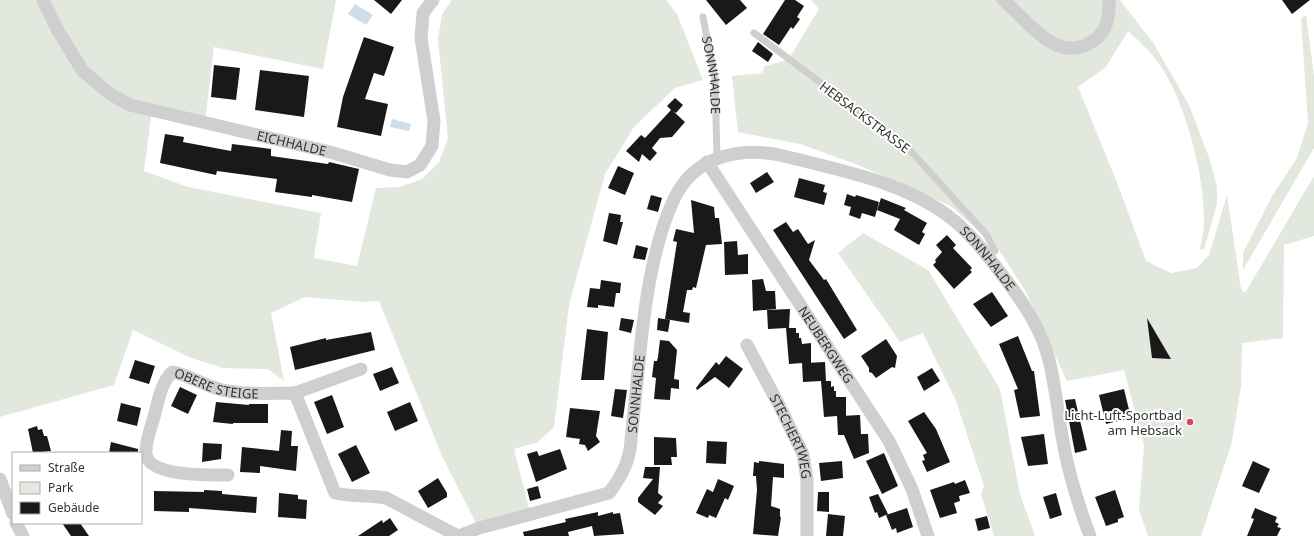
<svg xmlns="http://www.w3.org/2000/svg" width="1314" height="536" viewBox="0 0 1314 536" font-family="'Noto Sans',sans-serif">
<rect width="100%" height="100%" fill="#fff"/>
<path fill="#e2e8dd" d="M0 0H336L323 69 214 47 205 121 152 109 144 171 188 187 321 213 314 258 357 266 376 188 400 187 422 179 439 162 448 139 438 39 442 14 452 0H666L677 14 703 80 675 88 634 127 605 174 569 305 554 427 538 442 514 449 529 508 476 523 442 456 379 301 364 302 305 297 271 313 284 381 268 369 223 368 189 357 133 330 114 385 0 417Z
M811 0H1120L1154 44 1189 105 1210 160 1217 187V204L1204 250 1200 249C1201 241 1204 233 1204 225 1205 176 1186 102 1158 62 1150 51 1138 40 1128 31L1106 67 1078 87 1116 180 1146 261 1171 273 1197 268 1209 255 1227 195 1241 289 1245 293 1314 176V236L1284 245 1283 338 1242 343 1241 386 1232 442 1201 536H1148L1139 510 1144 445 1124 370 1067 381 1026 292 999 250 951 206 858 165 800 144 738 132 732 76 762 73 765 66 788 60 819 9Z
M1306 15 1314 76V148L1243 270V253L1272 196 1297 158 1308 123 1301 19Z
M863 233 928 270 1000 389 1020 494 1035 536H994L981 494 984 486 956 401 923 333 900 342 838 253Z"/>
<path fill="#cfdde8" d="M355 4 373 15 366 25 348 14Z
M392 119 411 124 409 131 390 127Z"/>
<path fill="#191919" d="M374 0H402L391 14Z
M706 0H740L747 8 726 25Z
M785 0H795L804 6 797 17 800 19 793 29 791 27 779 45 763 34Z
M1282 0H1310L1292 14Z
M364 37 394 47 384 76 374 73 365 99 388 104 381 136 337 127 343 97Z
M758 42 773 54 768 62 752 51Z
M214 65 240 68 236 100 211 97Z
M260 70 309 76 304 117 255 110Z
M675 98 683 105 676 113 673 111 685 122 672 137 660 138 652 148 657 153 650 161 642 154 639 162 626 151 641 135 645 138 671 110 667 106Z
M165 134 184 137 183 142 231 151 232 144 271 149V156L328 164 329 162 359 169 352 202 312 195V197L275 192 277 179 217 171 216 175 160 163Z
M618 166 634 173 625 195 608 188Z
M767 172 774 182 756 193 750 183Z
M799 178 825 185 823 192 827 193 824 205 794 197Z
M847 194 855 197 856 195 879 202 875 217 862 213 860 219 849 215 851 207 844 205Z
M651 195 662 198 658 212 647 209Z
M881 198 906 208 904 210 927 223 922 232 925 234 919 245 894 230 900 219 877 210Z
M691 200 714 207 715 218H719L722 244 706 245 696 288 693 287 692 290H687L683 312 690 313 689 323 665 319 677 242 673 241 676 229 694 233Z
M609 213 621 215 620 222H623L617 245 603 241Z
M786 222 793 232 798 229 808 244 815 240 809 260 824 280 826 279 857 330 844 339 773 230Z
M947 235 956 245 953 248 972 268 970 270 972 272 954 289 933 265 936 262 935 260 942 252 936 245Z
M737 241 738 255 748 254V274L725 275 724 242Z
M636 245 648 248 645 260 633 258Z
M763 279 766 291H775L776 309 753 311 752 280Z
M601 280 621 283 620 293H616L614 307 598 305V308L587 307 590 288 600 289Z
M992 292 1008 316 991 327 973 304Z
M790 309 789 328H796V333H799V338H801L802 344 811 343V363H806L825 362 826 381H823H831V387L834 386V391H836V397H846V416H841L860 415 861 434H868L869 453 854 459 844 435H838L837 416 824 417 821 381 803 382 802 363 789 364 786 328 768 329 767 310Z
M621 318 634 320 631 333 619 330Z
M658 318 670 320 668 332 657 330Z
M1147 318 1171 359 1152 358Z
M587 329 608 332 604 380H581Z
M371 332 375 350 295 370 290 347 326 338V340Z
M1018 336 1032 371H1034L1040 416 1020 418 1014 390 1018 389 999 344Z
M886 339 897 356 895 368 892 367 876 378 872 373 869 372V368L861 356Z
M660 340 669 341 677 350 674 379 679 380V389L671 388 670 400 654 399 656 378 652 377 654 361H657L658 357Z
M726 356 743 369 729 388 715 377 697 390 696 388 716 362 719 365Z
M135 360 155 366 149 384 129 378Z
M392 367 399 383 380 391 373 374Z
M932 368 940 381 924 391 917 377Z
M180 387 197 395 188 414 171 406Z
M615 389 627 390 623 418 611 416Z
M1124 389 1131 418 1106 424 1099 395Z
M332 395 344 427 327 434 314 402Z
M1075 399 1087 450 1075 453 1065 400Z
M216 402 249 405V404H268V423H233V424L213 422Z
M410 402 418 421 395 431 387 412Z
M121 403 141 408 137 426 117 421Z
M570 408 600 411 596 436 600 442 588 451 585 445 579 444 580 439 566 437Z
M924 412 936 429 950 462 927 472 922 461 925 460 923 455 927 453 908 421Z
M37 426 38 430 42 429 44 436H47L51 451 33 453 28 429Z
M281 430 292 431 291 446H298L296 471 260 466V473L240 472 242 447 279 451Z
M1044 434 1048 464 1028 466 1021 437Z
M654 437 676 438 677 457H671L672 465H654Z
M707 441 727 442 726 464 706 463Z
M111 442 138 449V453H109Z
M203 443 222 444 221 459 202 462Z
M356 445 370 473 352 482 338 454Z
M560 449 567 469 536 482 527 454 537 451 539 456Z
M884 453 898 486 882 494 866 461Z
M759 461 784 464V478L773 477 771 506 780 509V517H781L778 536 753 534 757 490 756 476H753L754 462 759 463Z
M842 461 843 478 821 481 819 463Z
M1253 461 1270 469 1259 493 1242 486Z
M645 467H660L658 493 663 497 658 503 663 506 655 515 638 502V498L653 479 643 478Z
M438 478 447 493V497L428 508 418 491Z
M718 479 734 486 728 500 725 498 716 518 709 515 708 518 696 513 707 489 713 492Z
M965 480 970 493 959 496 960 501 954 503 957 513 940 518 930 490 954 482 955 484Z
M538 486 541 498 530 501 527 489Z
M204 490 222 491V494L257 497 256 513 189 508V512L154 511V491L204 492Z
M1115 490 1124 517 1118 519V522L1106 526 1095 497Z
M818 492H829V512L817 511Z
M279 493 298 495V499L307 500 306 519 278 517Z
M1056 493 1062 515 1050 519 1043 497Z
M878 494 888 514 879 518 877 512 875 513 869 497Z
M907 508 913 527 897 533 896 528 892 530 886 515Z
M1255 508 1277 517 1275 522 1279 524 1277 527 1281 528 1277 536H1247L1254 519 1251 518Z
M598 512V516L613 512V514L620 513 624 534 594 536 592 526 568 532 569 536H524L523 532 566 522 565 519Z
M828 514 845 516 843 536H826Z
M987 516 990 528 978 531 975 519Z
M390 518 398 530 389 536H358L382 520 383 523Z
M62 523H80L89 536H71Z"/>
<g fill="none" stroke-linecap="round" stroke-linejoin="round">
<g stroke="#cfcfcf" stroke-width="7">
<path id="s1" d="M703 17 715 79 717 157"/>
<path d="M754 33 908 148 986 234 995 251"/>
</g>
<g stroke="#cfcfcf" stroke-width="13">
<path id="s2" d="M43 0 57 29 82 70 110 94 130 105 330 152 390 170 407 172 420 165 432 146 434 121 421 38 423 13 433 0"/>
<path d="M1003 0C1028 20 1056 66 1093 41 1107 32 1110 16 1109 0"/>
<path id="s3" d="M707 162 889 441 912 489 928 536"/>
<path id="s4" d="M747 345 779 405 803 454 807 480V536"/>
<path d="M295 393 361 369"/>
<path id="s5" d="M228 475C211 475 149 477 146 454 145 442 151 428 154 417 158 402 161 383 172 372 191 375 207 388 227 391 248 395 273 393 295 393L335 493C352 497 369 495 386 498L458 536"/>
<path d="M0 479 13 514"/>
<path d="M16 523 23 536"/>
<path id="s6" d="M459 536 479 528 609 493C618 481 626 469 629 454 631 447 631 438 632 430 634 411 636 392 638 372 643 318 651 246 675 197 696 155 742 146 784 156 839 170 900 181 947 215 969 231 987 255 1003 276 1022 300 1040 327 1048 356 1056 386 1058 417 1064 447 1070 478 1079 507 1090 536"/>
</g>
</g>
<circle fill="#d14e4d" stroke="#fff" stroke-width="1.5" cx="1190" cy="422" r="4"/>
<g text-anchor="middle" stroke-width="4" stroke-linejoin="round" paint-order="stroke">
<g font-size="13" fill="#323232" stroke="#fff">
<text dy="5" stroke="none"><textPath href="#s1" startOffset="59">SONNHALDE</textPath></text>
<text transform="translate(865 117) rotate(37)" y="5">HEBSACKSTRASSE</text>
<text dy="5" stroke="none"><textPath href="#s2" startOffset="306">EICHHALDE</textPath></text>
<text dy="5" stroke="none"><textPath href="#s6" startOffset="823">SONNHALDE</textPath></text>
<text dy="5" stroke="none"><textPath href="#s3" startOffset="218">NEUBERGWEG</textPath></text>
<text dy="5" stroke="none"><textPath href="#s5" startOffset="223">OBERE STEIGE</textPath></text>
<text dy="5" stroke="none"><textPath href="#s6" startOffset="261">SONNHALDE</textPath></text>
<text dy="5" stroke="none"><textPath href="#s4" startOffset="102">STECHERTWEG</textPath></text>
</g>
<g font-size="13" fill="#323232" stroke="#fff" text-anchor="end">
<text x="1182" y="420">Licht-Luft-Sportbad<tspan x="1182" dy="15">am Hebsack</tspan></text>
</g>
</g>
<rect x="12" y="452" width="130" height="72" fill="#ffffff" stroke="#adadad"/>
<rect x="20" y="465" width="20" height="6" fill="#cfcfcf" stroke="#adadad"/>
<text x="48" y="472" font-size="12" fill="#323232">Straße</text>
<rect x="20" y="482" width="20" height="12" fill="#e2e8dd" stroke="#adadad"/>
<text x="48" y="492" font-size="12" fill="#323232">Park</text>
<rect x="20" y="502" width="20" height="12" fill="#191919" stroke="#adadad"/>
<text x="48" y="512" font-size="12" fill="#323232">Gebäude</text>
</svg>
